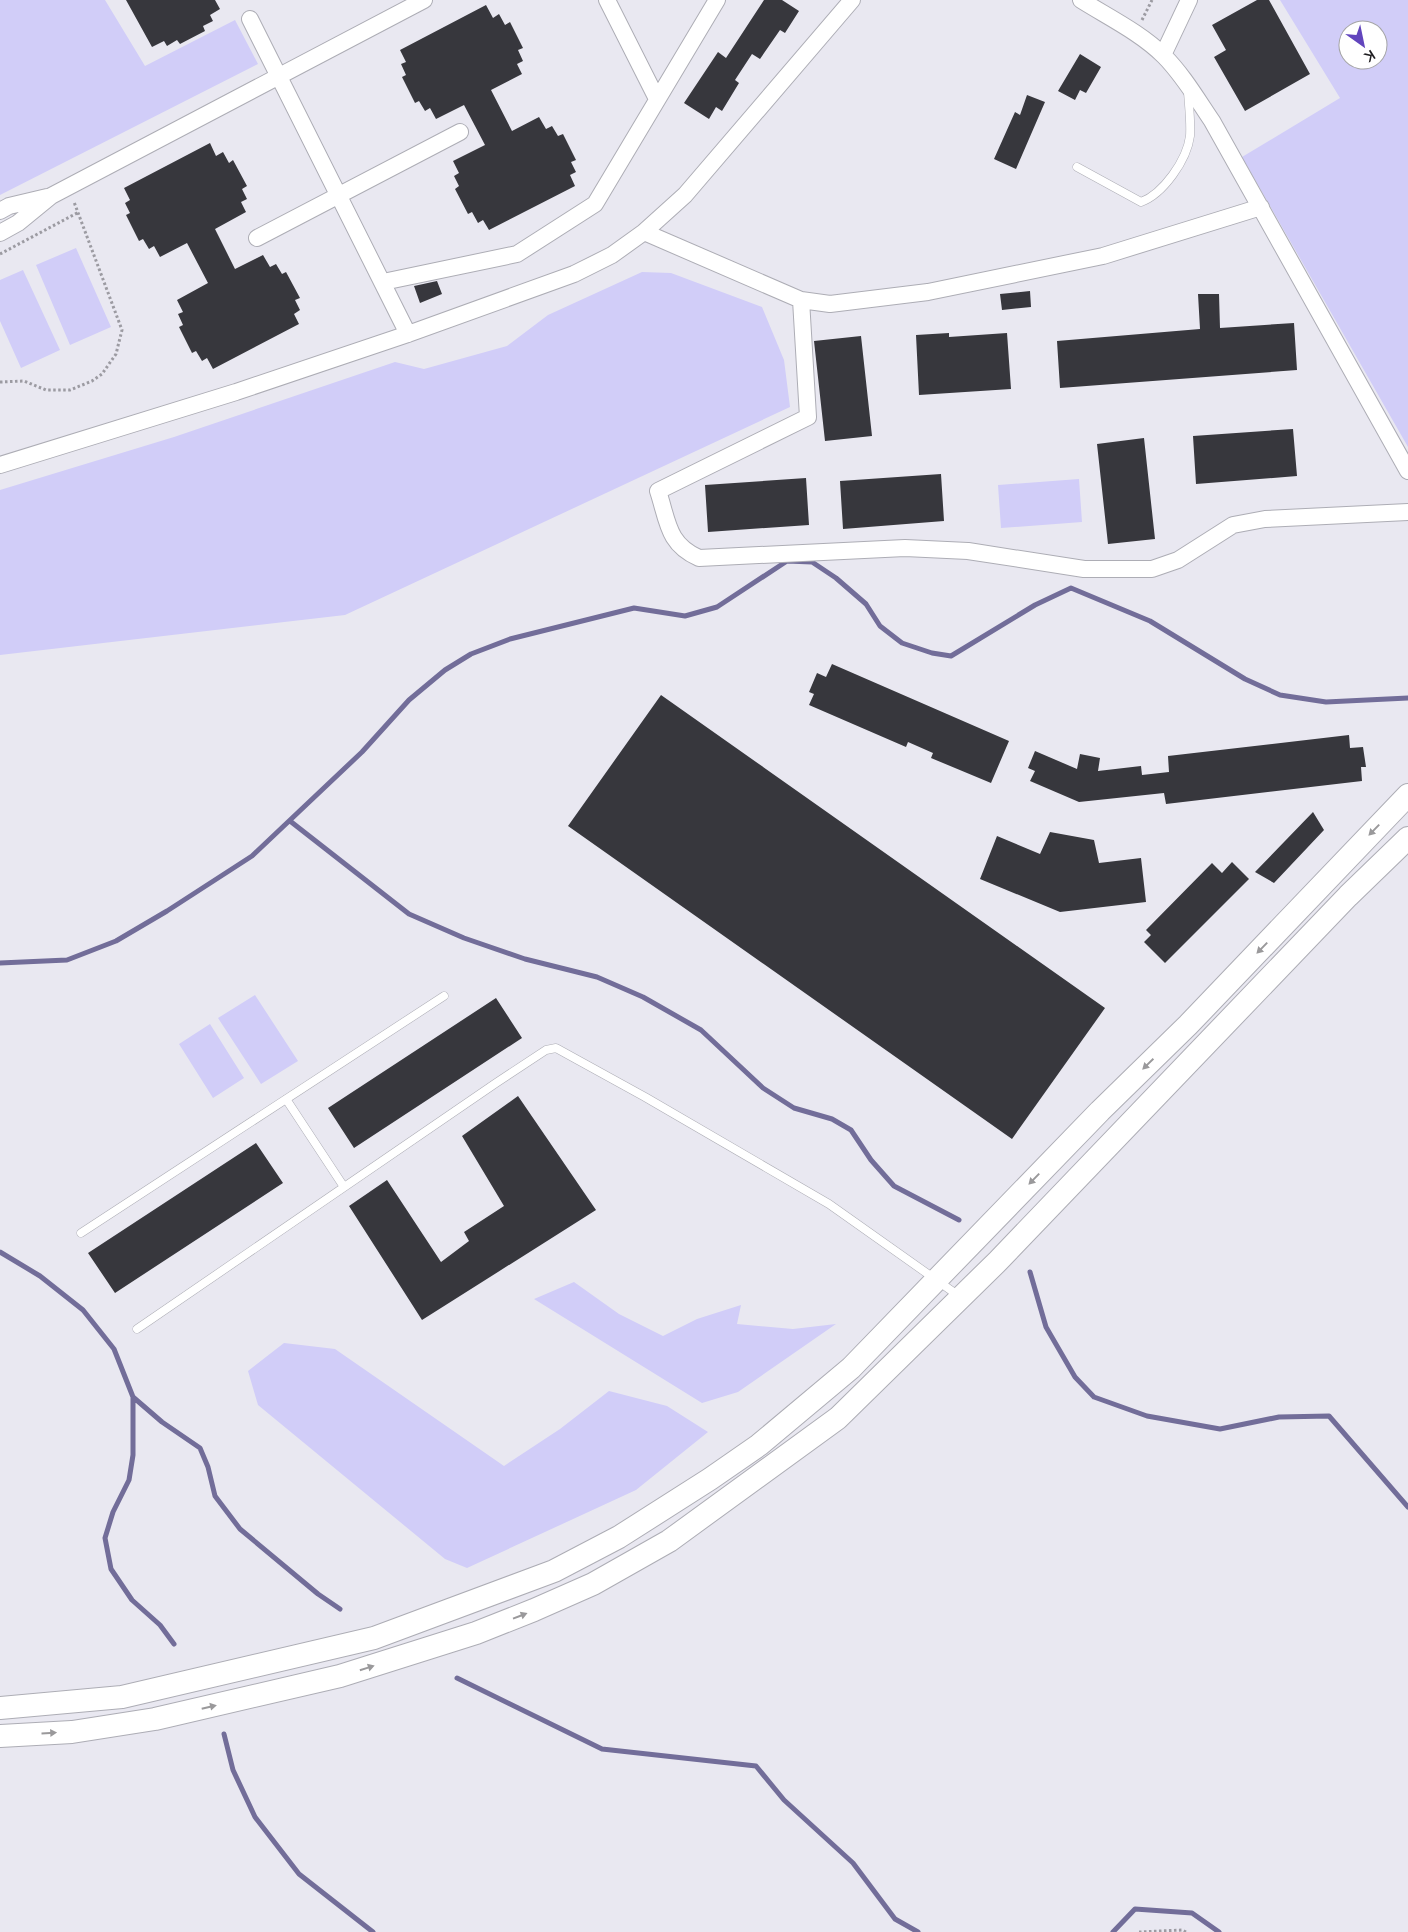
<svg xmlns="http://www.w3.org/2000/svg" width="1408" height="1932" viewBox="0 0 1408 1932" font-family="Mulish,sans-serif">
<rect width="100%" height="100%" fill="#e9e8f1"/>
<path fill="#d1cdf8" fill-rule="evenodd" d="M0 0H105L145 66 235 20 258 64 0 195Z
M1280 0H1408V447L1242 157 1340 98ZM1348 30H1378V60H1348Z
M76 248 111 327 70 345 36 265Z
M23 270 60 350 21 368 0 321V280Z
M642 272 671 273 762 307 784 360 790 407 345 615 0 655V490L174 437 395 362 424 369 507 346 548 315Z
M1079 479 1082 522 1001 528 998 485Z
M255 995 298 1061 261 1084 218 1018Z
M210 1024 244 1078 213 1098 179 1044Z
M574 1282 619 1314 663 1336 697 1319 741 1305 737 1324 793 1329 836 1324 738 1392 702 1403 534 1299Z
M284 1343 335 1349 504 1466 560 1429 609 1391 667 1406 708 1432 636 1490 467 1568 445 1559 258 1405 248 1371Z"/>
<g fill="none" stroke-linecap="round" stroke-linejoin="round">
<path stroke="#726d99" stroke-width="5" d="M290 821 409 914 464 938 525 959 597 977 643 997 701 1030 763 1088 794 1108 832 1119 851 1130 871 1160 894 1186 959 1220
M0 963 67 960 116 941 167 911 252 856 362 752 409 700 445 670 471 654 510 639 634 608 685 616 717 607 787 561 812 562 836 578 866 604 880 626 902 643 932 653 951 656 1035 605 1071 588 1150 621 1245 679 1280 695 1326 702 1408 698
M0 1252 40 1276 83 1310 114 1349 133 1397 162 1422 200 1448 208 1467 215 1496 240 1529 318 1594 340 1609
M1030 1272 1046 1327 1075 1377 1094 1397 1147 1416 1220 1429 1279 1417 1329 1416 1408 1507
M133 1397V1455L129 1480 113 1512 105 1538 111 1569 132 1600 160 1625 174 1644
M457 1678 602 1749 756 1766 784 1800 853 1863 895 1919 918 1932
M224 1734 233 1770 255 1817 299 1874 373 1932
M1113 1932 1135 1909 1192 1913 1219 1932"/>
</g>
<path fill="#37373d" d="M126 0H215L220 9 210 15 213 21 203 26 205 31 180 44 177 40 167 46 164 41 152 47Z
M764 0H782L799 11 785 33 780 30 760 59 752 54 735 80 739 83 722 111 716 107 709 119 684 103 718 52 726 58Z
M1257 0H1269L1310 74 1245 111 1214 57 1226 50 1212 25Z
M486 5 493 18 499 14 505 25 510 22 523 48 518 50 523 61 517 64 522 74 491 90 512 131 539 117 546 129 552 126 558 136 563 134 576 160 571 162 576 172 570 175 575 186 489 230 483 220 478 223 472 212 468 214 455 189 459 186 454 176 459 173 453 161 485 145 464 105 436 119 430 108 425 111 419 101 415 103 402 77 406 75 401 64 406 62 400 50Z
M1080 54 1101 67 1086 93 1080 90 1075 100 1058 91Z
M1027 95 1045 102 1016 169 994 159 1015 112 1020 115Z
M210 143 216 156 223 152 229 163 233 160 247 186 242 189 247 199 241 202 246 212 215 229 235 269 263 255 270 267 276 264 282 274 286 272 300 298 295 300 300 310 294 314 299 324 213 369 207 358 202 361 196 351 192 353 179 327 183 325 178 314 183 312 177 300 208 283 187 243 160 257 154 246 149 249 143 239 139 241 126 215 130 213 125 203 130 200 124 188Z
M437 281 442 294 420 303 414 286Z
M1030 291 1031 307 1002 310 1000 294Z
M1198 294H1219L1220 328 1294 323 1297 370 1060 388 1057 341 1200 329Z
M949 333V337L1007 333 1011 389 919 395 916 335Z
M861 336 872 436 825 441 814 341Z
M1293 429 1297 476 1196 484 1193 436Z
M1144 438 1155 539 1108 544 1097 444Z
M941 474 944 521 843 529 840 481Z
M806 478 809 525 708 532 705 485Z
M832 664 1009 741 991 783 931 758 933 753 908 742 906 747 809 705 814 694 809 692 817 673 826 677Z
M661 695 1105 1008 1012 1139 568 826Z
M1349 735 1350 748 1363 747 1366 767H1361L1362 781 1166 804 1164 793 1079 802 1030 781 1035 771 1028 768 1035 751 1077 769 1080 754 1100 758 1098 771 1141 766 1142 775 1169 772 1168 756Z
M1313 812 1324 830 1274 883 1255 872Z
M1050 832 1094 840 1099 863 1141 858 1146 902 1060 912 980 879 997 836 1040 854Z
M1232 862 1249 879 1165 963 1144 942 1151 935 1146 930 1212 863 1222 873Z
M496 998 522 1038 354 1148 328 1108Z
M518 1096 596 1210 422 1320 349 1206 387 1180 441 1262 469 1241 464 1232 504 1206 462 1136Z
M256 1143 283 1183 115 1293 88 1253Z"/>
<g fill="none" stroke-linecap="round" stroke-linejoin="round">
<defs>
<path id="lane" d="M1077 167 1141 202C1163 194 1187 160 1190 136 1191 122 1189 106 1188 92
M286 1099 344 1187
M81 1233 444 996
M137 1329 496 1083 546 1050 556 1048 645 1097 829 1204 959 1296"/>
<path id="street" d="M607 0 657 99
M1081 0C1108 17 1141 33 1164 56 1183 75 1197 99 1212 121L1408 471
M250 19 408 334
M1163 55 1189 0
M0 211 9 206 47 197
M644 232 801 300 830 304 928 292 1103 256 1261 207
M0 233 18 223 51 196 424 0
M257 238 460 132
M383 282 517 254 595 204 717 0
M801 300 808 417 658 491C668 521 667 544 699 558L905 548 968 551 1084 569H1152L1178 560 1233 525 1265 519 1408 512
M0 465 236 392 408 334 574 274 612 255 644 232 685 195 852 0"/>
<path id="secondary" d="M0 1708 122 1697 374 1638 554 1571 619 1537 710 1479 759 1445 851 1368 1100 1111 1188 1025 1408 795
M0 1736 72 1732 155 1719 340 1676 476 1633 534 1610 593 1584 669 1541 838 1418 998 1261 1348 896 1408 838"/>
</defs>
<use href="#lane" stroke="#adadb5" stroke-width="9"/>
<use href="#street" stroke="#adadb5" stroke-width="18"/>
<use href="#secondary" stroke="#adadb5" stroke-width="24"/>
<path stroke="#9c9ba2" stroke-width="3" stroke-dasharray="2.5 2.5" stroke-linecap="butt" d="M1142 20 1152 0
M0 254 79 212
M0 382 24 381 46 390H70L92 381 102 374 116 354 122 330 74 202
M1139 1932 1182 1930 1186 1932"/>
<use href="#lane" stroke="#fff" stroke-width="8"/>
<use href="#street" stroke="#fff" stroke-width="16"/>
<use href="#secondary" stroke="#fff" stroke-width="22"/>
</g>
<defs><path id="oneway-solid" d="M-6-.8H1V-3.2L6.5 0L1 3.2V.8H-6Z" transform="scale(1.25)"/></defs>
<g fill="#9a999b">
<use href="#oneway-solid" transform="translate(1374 830) rotate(134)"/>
<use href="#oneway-solid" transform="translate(1262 948) rotate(134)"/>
<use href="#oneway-solid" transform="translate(1148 1064) rotate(136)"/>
<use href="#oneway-solid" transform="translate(1034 1179) rotate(134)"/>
<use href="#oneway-solid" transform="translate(520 1616) rotate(-21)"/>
<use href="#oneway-solid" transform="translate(367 1668) rotate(-18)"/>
<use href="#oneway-solid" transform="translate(209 1707) rotate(-13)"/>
<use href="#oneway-solid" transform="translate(49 1733) rotate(-3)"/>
</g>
<g transform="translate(1363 45) rotate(147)"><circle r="24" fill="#ffffff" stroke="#a5a5a6"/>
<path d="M0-4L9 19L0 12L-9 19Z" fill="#6245bd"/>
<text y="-8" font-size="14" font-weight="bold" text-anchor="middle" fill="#1e1d20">K</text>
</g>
</svg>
